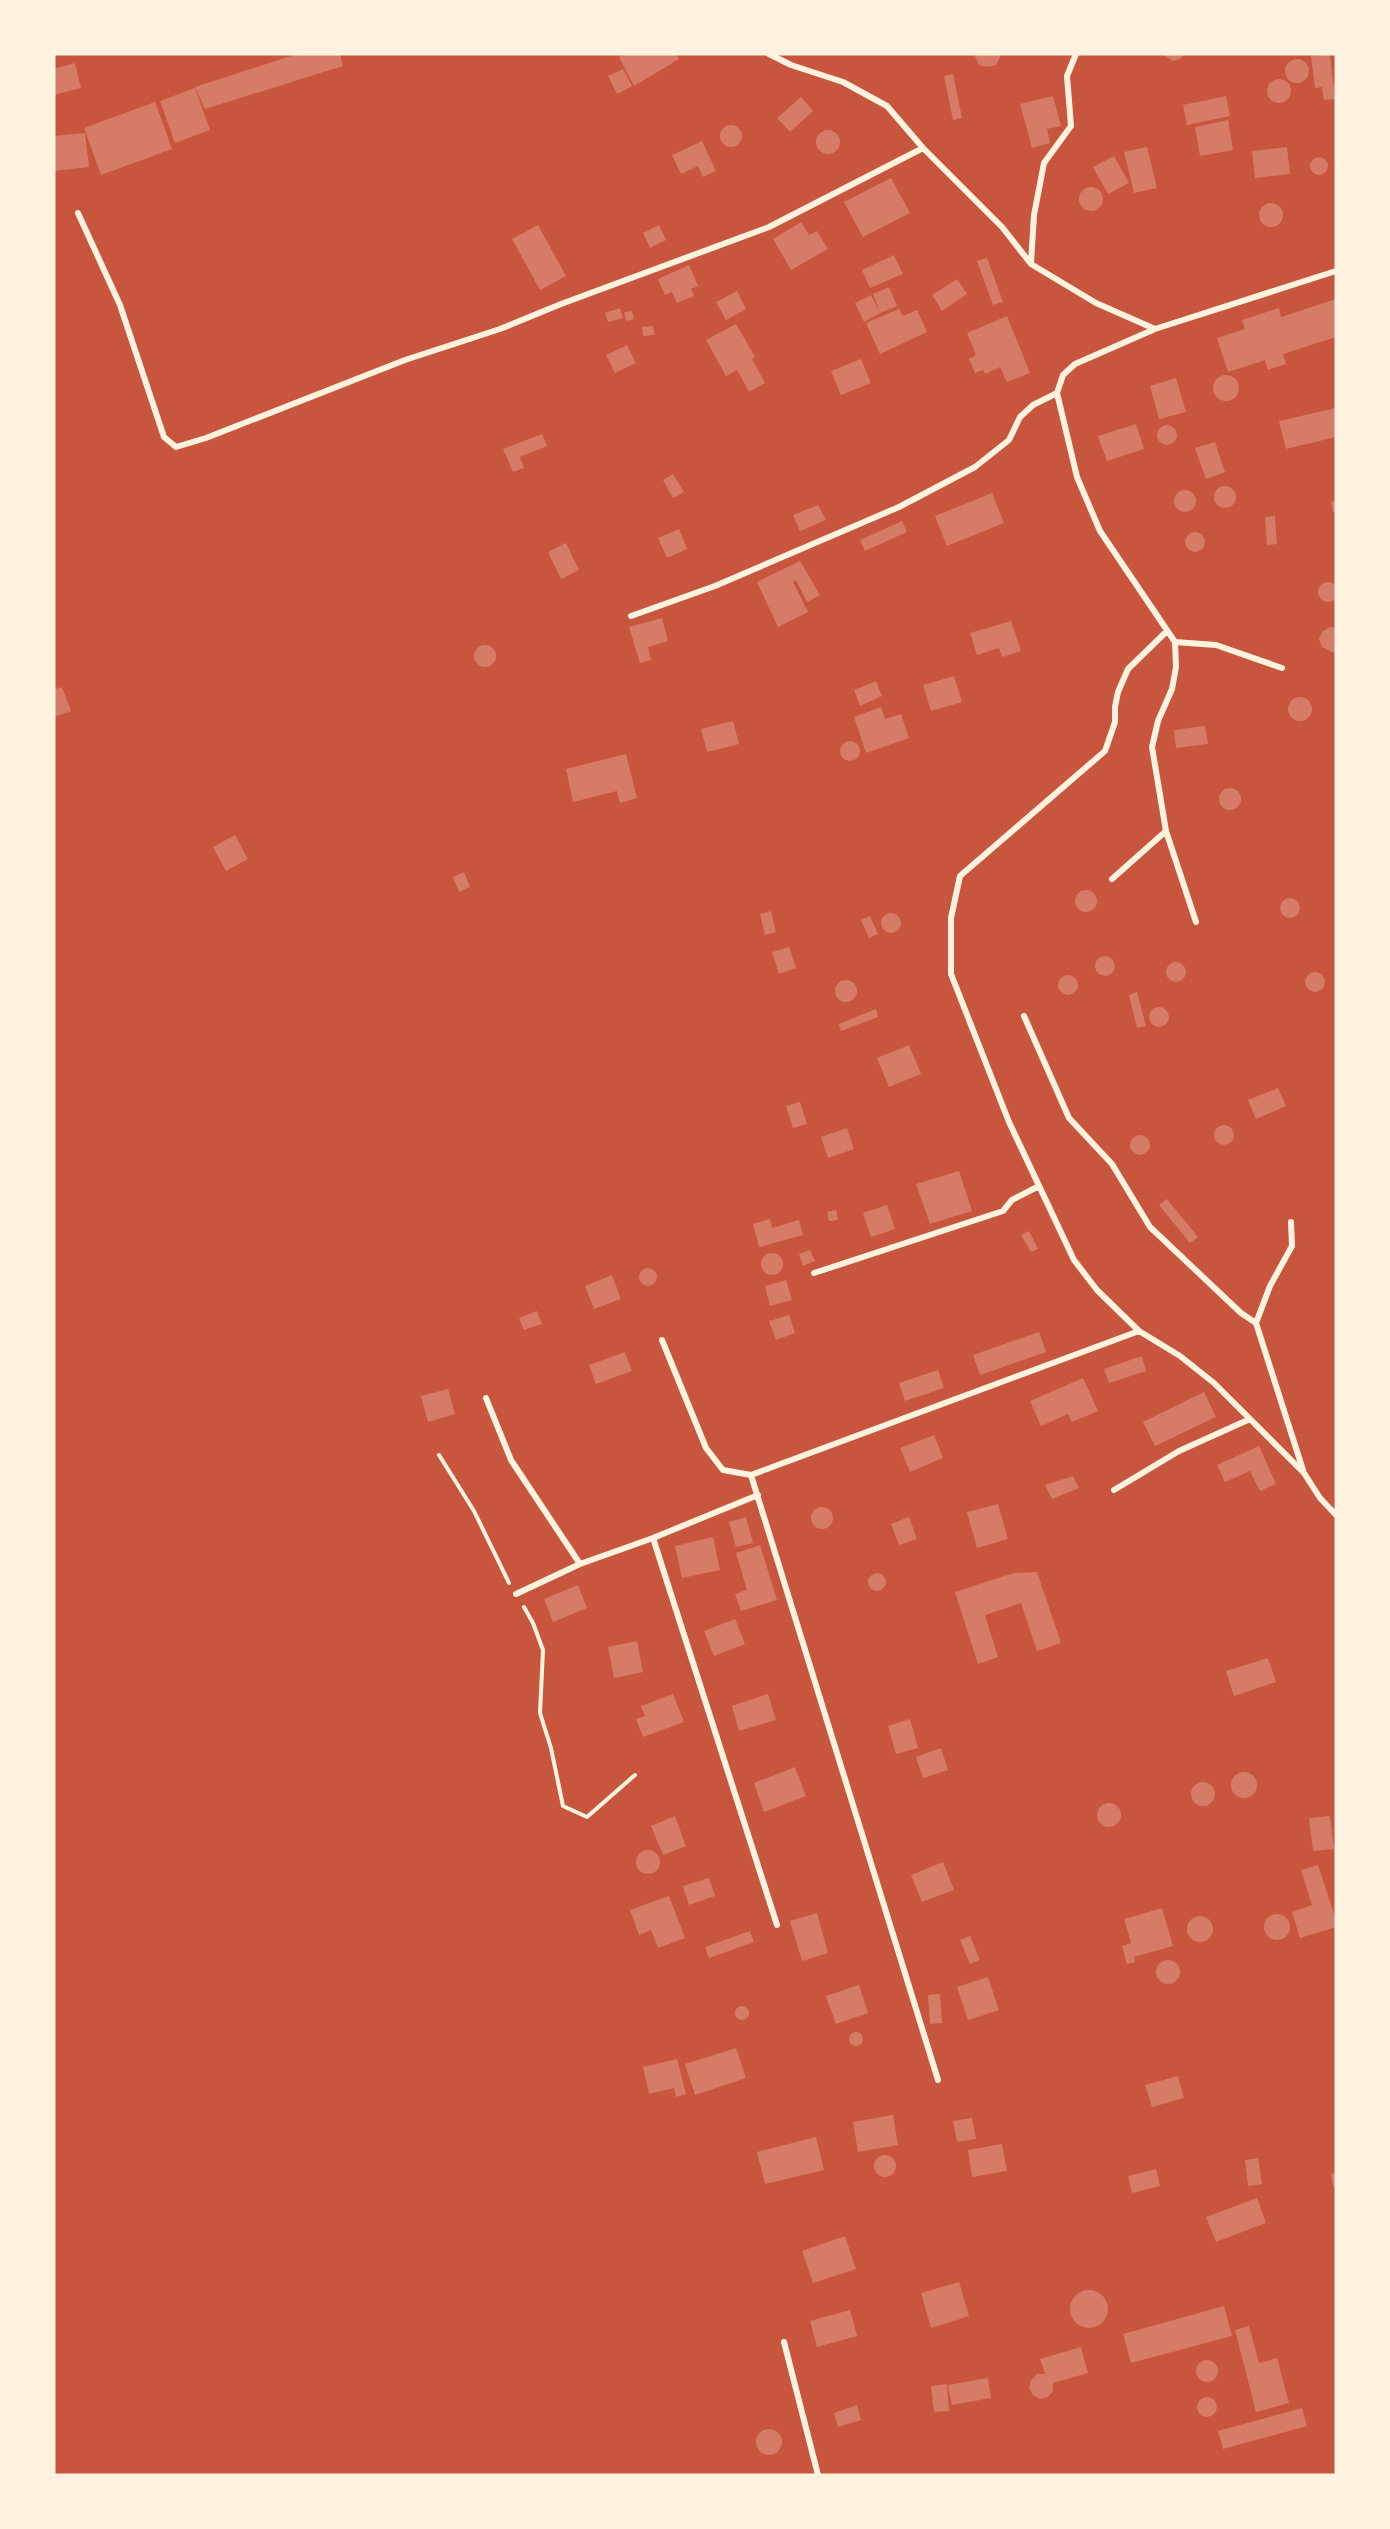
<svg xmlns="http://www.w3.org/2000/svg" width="1390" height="2529" viewBox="0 0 1390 2529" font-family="'Fira Sans Condensed',sans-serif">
<rect width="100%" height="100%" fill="#c8553d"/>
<path fill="#d67c66" d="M297 54H340L343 66 205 109 195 87Z
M625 54H676L679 59 634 86 619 57Z
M974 54H1000V57L996 65 987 67 979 65Z
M1162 54H1184L1180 59 1173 61Z
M1330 54 1335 99 1324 100 1322 87 1315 88 1311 56Z
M1285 71a12 12 0 1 1 24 0a12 12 0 1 1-24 0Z
M75 63 81 88 54 95V69Z
M623 69 632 86 617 94 608 76Z
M953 74 962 118 953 120 944 76Z
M1267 91a12 12 0 1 1 24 0a12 12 0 1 1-24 0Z
M195 88 210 130 175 143 160 101Z
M1053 96 1061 126 1047 129 1050 143 1032 148 1020 104Z
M1226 96 1230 116 1187 125 1183 105Z
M801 97 813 111 790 132 777 118Z
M155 102 172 149 101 175 84 128Z
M1228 120 1233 150 1200 156 1195 127Z
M720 136a11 11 0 1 1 22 0a11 11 0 1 1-22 0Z
M816 142a12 12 0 1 1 24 0a12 12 0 1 1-24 0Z
M85 133 89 167 54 171V136Z
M702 141 716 171 703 177 698 166 681 174 672 155Z
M1147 147 1157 188 1134 193 1124 152Z
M1287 147 1290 174 1255 178 1252 151Z
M1114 156 1129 183 1108 194 1093 167Z
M1310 166a9 9 0 1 1 18 0a9 9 0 1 1-18 0Z
M891 178 910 213 863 237 844 202Z
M1079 199a12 12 0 1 1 24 0a12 12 0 1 1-24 0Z
M1259 215a12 12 0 1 1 24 0a12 12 0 1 1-24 0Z
M801 222 809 235 817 231 828 249 791 270 773 239Z
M538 225 566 276 540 290 512 239Z
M659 225 666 240 650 248 643 233Z
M894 255 903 274 870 288 862 270Z
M987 258 1003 302 993 305 977 261Z
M689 265 698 286 691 289 694 296 677 303 672 292 665 295 658 279Z
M957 279 967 294 942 311 932 295Z
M889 287 897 306 880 313 873 294Z
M737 291 746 309 726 320 716 302Z
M871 295 880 313 864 322 855 303Z
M1336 299V337L1283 354 1286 364 1268 370 1265 360 1228 372 1217 338 1245 329 1242 320 1279 308 1281 317Z
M620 308 623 318 608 322 605 313Z
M899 309 903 316 917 310 927 332 880 354 866 323Z
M632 311 634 319 626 321 624 312Z
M1007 316 1030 373 1007 382 1000 367 985 374 983 370 975 373 969 359 976 355 967 333Z
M736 324 755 357 752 359 765 383 749 392 737 370 726 376 706 340Z
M653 326 654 335 643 336 642 327Z
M627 345 636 363 615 373 606 355Z
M861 359 871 383 841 395 831 371Z
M1213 388a13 13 0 1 1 26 0a13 13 0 1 1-26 0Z
M1176 378 1186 412 1159 419 1150 386Z
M1336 408V437L1286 449 1279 421Z
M1136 424 1144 449 1107 461 1098 436Z
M1157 435a10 10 0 1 1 20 0a10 10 0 1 1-20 0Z
M542 434 547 446 520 457 524 468 513 472 503 449Z
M1215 442 1225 472 1206 479 1195 448Z
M673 474 684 492 673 498 663 480Z
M1214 497a11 11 0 1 1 22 0a11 11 0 1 1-22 0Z
M1174 501a11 11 0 1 1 22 0a11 11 0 1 1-22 0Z
M992 493 1004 523 947 546 935 516Z
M1336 501V511L1333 512 1331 502Z
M818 505 826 520 800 531 793 515Z
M1275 516 1277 544 1267 545 1265 517Z
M902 521 907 532 865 551 860 540Z
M679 529 687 549 667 558 658 538Z
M1185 542a10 10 0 1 1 20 0a10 10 0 1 1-20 0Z
M566 543 579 570 561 579 548 552Z
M800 561 820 595 807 602 796 580 793 582 808 612 778 627 757 582Z
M1318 592a10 10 0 1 1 20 0a10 10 0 1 1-20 0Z
M662 618 668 641 648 647 651 660 640 663 629 627Z
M1011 621 1021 651 1002 657 999 648 977 655 970 633Z
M1330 627 1336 628V652H1332L1322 647 1319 639 1322 632Z
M474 656a11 11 0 1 1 22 0a11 11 0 1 1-22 0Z
M954 676 962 702 931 711 923 685Z
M876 681 882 696 860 706 854 690Z
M62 687 71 711 54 717V690Z
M1288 709a12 12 0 1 1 24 0a12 12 0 1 1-24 0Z
M881 707 885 719 901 714 909 738 866 753 854 717Z
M733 721 739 744 707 752 701 729Z
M1205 726 1208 744 1176 748 1174 730Z
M840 751a10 10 0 1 1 20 0a10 10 0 1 1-20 0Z
M626 754 637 798 620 803 617 791 573 802 566 769Z
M1219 799a11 11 0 1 1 22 0a11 11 0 1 1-22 0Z
M235 835 248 859 226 871 213 847Z
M464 872 470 887 459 892 453 877Z
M1075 901a11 11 0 1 1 22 0a11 11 0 1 1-22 0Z
M1280 908a10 10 0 1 1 20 0a10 10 0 1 1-20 0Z
M771 911 776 932 765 935 760 914Z
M881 923a10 10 0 1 1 20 0a10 10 0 1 1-20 0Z
M870 916 878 934 869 938 861 920Z
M789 947 796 968 779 974 772 952Z
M1095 966a10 10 0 1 1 20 0a10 10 0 1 1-20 0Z
M1166 972a10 10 0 1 1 20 0a10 10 0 1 1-20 0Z
M1305 982a10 10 0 1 1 20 0a10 10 0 1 1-20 0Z
M1058 985a10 10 0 1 1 20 0a10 10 0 1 1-20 0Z
M835 991a11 11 0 1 1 22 0a11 11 0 1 1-22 0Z
M1137 992 1146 1026 1137 1028 1129 995Z
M1149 1017a10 10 0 1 1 20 0a10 10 0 1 1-20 0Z
M876 1009 878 1017 841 1031 839 1024Z
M909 1045 921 1074 889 1087 877 1058Z
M1278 1088 1286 1106 1256 1119 1248 1100Z
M800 1102 807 1124 793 1128 786 1106Z
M1214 1135a10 10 0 1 1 20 0a10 10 0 1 1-20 0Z
M847 1128 854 1149 828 1158 821 1137Z
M1130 1145a10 10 0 1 1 20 0a10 10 0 1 1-20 0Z
M959 1171 972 1211 930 1224 916 1184Z
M1167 1199 1198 1237 1190 1243 1159 1205Z
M887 1205 895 1229 871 1237 863 1213Z
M836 1210 838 1220 829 1221 827 1212Z
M770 1219 772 1228 799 1220 803 1235 759 1247 753 1224Z
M1029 1231 1038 1249 1031 1252 1021 1235Z
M810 1250 815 1261 803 1266 799 1254Z
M761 1264a11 11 0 1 1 22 0a11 11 0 1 1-22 0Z
M639 1277a9 9 0 1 1 18 0a9 9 0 1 1-18 0Z
M612 1275 621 1299 594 1309 585 1286Z
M786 1280 792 1300 770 1306 765 1286Z
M537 1311 542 1324 524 1330 519 1318Z
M789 1315 795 1333 776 1340 769 1321Z
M1039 1332 1046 1352 980 1375 973 1355Z
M625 1352 632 1371 596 1384 589 1365Z
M1142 1356 1146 1371 1109 1383 1104 1369Z
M938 1370 944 1388 905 1401 899 1383Z
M1083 1378 1098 1411 1072 1422 1068 1414 1041 1426 1030 1401Z
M448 1389 455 1414 428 1422 421 1396Z
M1204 1392 1216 1417 1155 1446 1143 1422Z
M934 1435 943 1458 910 1472 900 1448Z
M1259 1446 1276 1484 1260 1491 1250 1471 1225 1482 1217 1465Z
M1073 1476 1079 1488 1052 1499 1045 1485Z
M998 1504 1008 1539 977 1548 967 1512Z
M811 1518a11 11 0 1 1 22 0a11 11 0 1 1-22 0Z
M746 1517 753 1543 736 1547 729 1522Z
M909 1517 917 1539 899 1545 891 1524Z
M713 1537 720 1570 682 1578 675 1546Z
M760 1545 777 1600 741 1611 735 1594 747 1590 736 1553Z
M1037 1572 1061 1643 1037 1651 1021 1603 985 1615 998 1657 978 1664 955 1592 1014 1573Z
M868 1582a9 9 0 1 1 18 0a9 9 0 1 1-18 0Z
M578 1585 587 1608 553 1622 544 1599Z
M735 1619 745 1644 714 1656 704 1631Z
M637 1641 643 1672 614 1678 608 1647Z
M1268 1658 1276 1682 1234 1696 1226 1671Z
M673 1694 684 1722 643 1737 636 1719 645 1716 641 1706Z
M768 1694 776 1720 739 1731 732 1706Z
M910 1719 918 1748 896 1754 888 1726Z
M941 1748 948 1770 923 1778 916 1757Z
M795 1767 806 1796 764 1812 754 1783Z
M1231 1785a13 13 0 1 1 26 0a13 13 0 1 1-26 0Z
M1191 1794a12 12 0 1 1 24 0a12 12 0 1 1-24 0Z
M1097 1815a12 12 0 1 1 24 0a12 12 0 1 1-24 0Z
M675 1816 686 1846 663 1855 651 1826Z
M1330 1816 1334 1849 1313 1851 1309 1818Z
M636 1862a12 12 0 1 1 24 0a12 12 0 1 1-24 0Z
M943 1862 954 1890 922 1902 911 1875Z
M1318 1865 1336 1920V1927L1300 1938 1292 1912 1312 1905 1301 1870Z
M709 1878 715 1896 689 1905 683 1886Z
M669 1896 685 1938 658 1948 651 1930 639 1935 630 1910Z
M1162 1908 1173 1946 1134 1957 1135 1962 1127 1964 1122 1946 1131 1943 1124 1919Z
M817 1913 828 1953 802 1961 790 1921Z
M1264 1927a13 13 0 1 1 26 0a13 13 0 1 1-26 0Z
M1187 1929a13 13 0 1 1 26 0a13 13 0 1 1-26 0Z
M750 1931 754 1942 709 1958 705 1947Z
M970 1936 980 1960 970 1964 960 1940Z
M1156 1972a12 12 0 1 1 24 0a12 12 0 1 1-24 0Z
M988 1977 999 2010 968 2020 957 1987Z
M859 1985 868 2013 836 2024 826 1996Z
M940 1994 942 2023 930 2024 928 1995Z
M735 2013a7 7 0 1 1 14 0a7 7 0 1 1-14 0Z
M849 2039a7 7 0 1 1 14 0a7 7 0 1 1-14 0Z
M736 2048 746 2078 695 2095 685 2064Z
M677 2059 686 2094 676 2097 674 2088 649 2094 643 2067Z
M1178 2076 1184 2098 1152 2107 1145 2085Z
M893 2115 898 2145 858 2152 853 2122Z
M972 2118 976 2139 957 2142 953 2121Z
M816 2137 824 2170 765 2184 757 2152Z
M1002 2144 1007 2171 972 2177 968 2150Z
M874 2166a11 11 0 1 1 22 0a11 11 0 1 1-22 0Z
M1258 2158 1262 2184 1248 2186 1245 2160Z
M1156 2169 1160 2186 1132 2193 1128 2176Z
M1336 2173V2186L1333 2187 1331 2174Z
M1257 2198 1266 2223 1216 2242 1206 2217Z
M845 2236 856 2269 813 2283 802 2251Z
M959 2282 969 2316 931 2328 921 2293Z
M1070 2309a19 19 0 1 1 38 0a19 19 0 1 1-38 0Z
M1224 2306 1232 2336 1131 2363 1123 2334Z
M850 2310 857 2336 817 2347 810 2321Z
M1249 2326 1259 2363 1277 2358 1289 2403 1256 2412 1235 2330Z
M1081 2347 1088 2373 1053 2383V2391L1048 2397 1040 2399 1033 2395 1029 2388 1031 2380 1037 2374H1045L1040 2359Z
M1196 2371a11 11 0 1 1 22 0a11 11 0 1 1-22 0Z
M988 2378 991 2398 952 2405 948 2385Z
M947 2384 949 2411 934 2412 931 2386Z
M1197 2407a10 10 0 1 1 20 0a10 10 0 1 1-20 0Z
M857 2405 861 2420 838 2427 834 2413Z
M1302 2408 1307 2426 1223 2449 1218 2431Z
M756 2442a13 13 0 1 1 26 0a13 13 0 1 1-26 0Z"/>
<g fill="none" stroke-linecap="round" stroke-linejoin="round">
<path stroke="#fff3e0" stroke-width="4" d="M439 1455 474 1511 509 1583
M524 1607 533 1623 543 1650 540 1713 551 1748 563 1806 587 1817 635 1775"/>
<path stroke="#fff3e0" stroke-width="6" d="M769 54 791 65 843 82 887 106 923 148 1002 227 1031 264 1096 303 1155 329 1075 364 1063 375 1057 393 1077 477 1100 531 1175 642 1176 667 1172 689 1158 721 1152 747 1166 831 1196 922
M78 213 120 305 164 437 176 447 206 438 405 360 500 329 561 304 769 227 923 148
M1031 263 1034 215 1044 163 1071 126 1067 76 1076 54
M1155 329 1336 271
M631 616 715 586 899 507 975 467 1009 440 1020 417 1033 405 1057 393
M1167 631 1128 669 1118 692 1115 707V722L1105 751 960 876 951 918V974L1009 1122 1074 1260 1097 1290 1139 1331 1180 1356 1214 1383 1304 1473 1320 1498 1336 1515
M1175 642 1216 645 1282 668
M1112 879 1166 831
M1024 1016 1069 1118 1112 1164 1150 1227 1241 1313 1256 1323
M1291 1222 1292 1246 1270 1286 1256 1323 1303 1470
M814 1273 1003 1211 1012 1200 1039 1186
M662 1340 706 1448 723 1470 751 1475
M486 1398 511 1460 580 1564 653 1538
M1114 1490 1179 1451 1250 1419
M758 1495 653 1538 777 1925
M516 1594 580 1564
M938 2080 751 1475 1139 1331
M784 2342 818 2475"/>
</g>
<rect width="1390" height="2529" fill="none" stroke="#fff3e0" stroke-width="111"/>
</svg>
